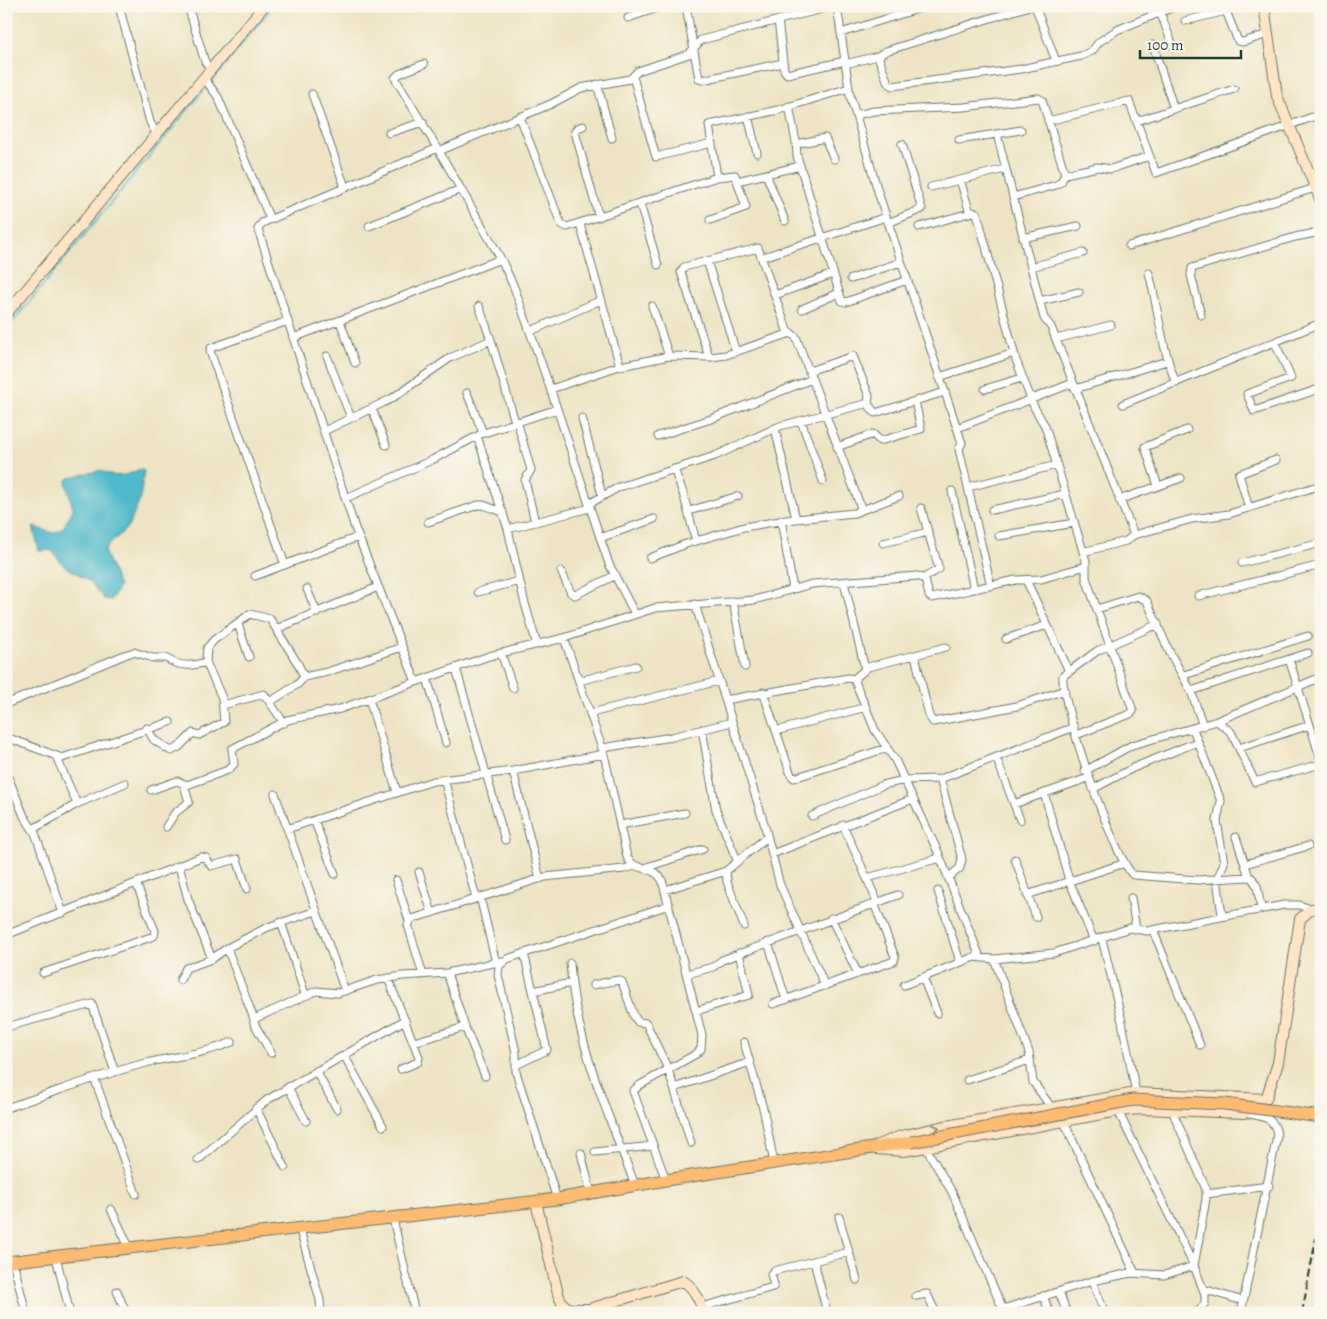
<svg xmlns="http://www.w3.org/2000/svg" width="1327" height="1319" viewBox="0 0 1327 1319" font-family="Alegreya,serif">
<rect width="100%" height="100%" fill="#fbf7ec"/>
<filter id="ink" filterUnits="userSpaceOnUse"><feTurbulence type="fractalNoise" baseFrequency=".02" numOctaves="2"/><feDisplacementMap in="SourceGraphic" scale="10" xChannelSelector="R" yChannelSelector="G"/><feConvolveMatrix kernelMatrix="1 2 1 2 8 2 1 2 1" color-interpolation-filters="sRGB"/></filter>
<filter id="wash" filterUnits="userSpaceOnUse"><feTurbulence type="fractalNoise" baseFrequency=".0096" numOctaves="4" result="noise"/><feDisplacementMap in="SourceGraphic" scale="20" xChannelSelector="R" yChannelSelector="G"/><feGaussianBlur stdDeviation="1.12" result="paint"/><feColorMatrix in="noise" values="0 0 0 0 0 0 0 0 0 0 0 0 0 0 0 0 0 1.4 0 .05"/><feComposite in="paint" operator="in"/></filter>
<g filter="url(#wash)">
<rect width="100%" height="100%" fill="#eee4c5"/>
<path fill="#4fbacb" stroke="#377c80" d="M140 469 144 471 140 500 129 526 106 548 105 553 119 587 111 600 104 599 90 582 63 565 51 550 39 551 33 527 54 533 63 528 73 509 66 482 69 478 101 470C115 479 126 476 140 469Z"/>
<g fill="none" stroke-linecap="round" stroke-linejoin="round">
<path stroke="#4fbacb" stroke-width="2" d="M210 83 273 6
M6 330 207 86"/>
</g>
</g>
<g filter="url(#ink)">
<g fill="none" stroke-linecap="round" stroke-linejoin="round">
<defs>
<path id="street" d="M119 6 150 122 157 135
M188 6 205 62 211 70
M686 6 699 79 702 80 783 63
M792 6 795 16
M837 6 850 95 879 195 962 443 959 449 991 586
M1035 6 1056 61
M1160 12 1173 46
M628 18 663 6
M778 20 784 70 787 74 845 61
M1185 21 1226 11 1238 41 1243 42 1268 34
M841 33 927 6
M1153 45 1174 109
M878 56 886 51 1029 6
M424 64 399 74 395 78 439 151 501 259 514 287 549 385 609 564 635 614
M845 64 878 56 888 83 892 86 1021 69 1081 56 1092 51 1099 42 1117 30 1176 6
M633 77 656 157 712 143
M204 78 218 97 270 219
M597 84 612 138
M312 94 345 187
M789 106 796 142 797 156 842 301 846 302 907 280
M856 115 874 111 964 107 1038 98 1042 100 1065 174 1098 167 1111 169 1149 156
M748 116 757 153
M520 117 561 224 567 227 717 177 709 125 778 110 849 88
M1048 121 1129 101 1156 173 1321 114
M1137 121 1234 89
M583 126 577 128 575 132 599 217
M389 133 423 122
M997 134 1044 318 1051 327 1134 535 1192 519 1229 514 1321 485
M959 140 1021 130
M796 144 825 138 834 159
M439 151 551 104 581 88 630 79 638 71 689 54 701 40 834 6
M766 174 785 221
M960 180 970 213
M737 181 800 166
M931 187 1005 169
M1013 197 1056 185 1061 182 1065 174
M640 204 658 265
M710 220 746 207 735 175 717 177
M888 223 922 209 902 144
M580 224 620 366
M369 226 461 189
M919 227 973 212 977 213 1016 360 1034 407 1045 426 1086 561V578L1133 711 1130 714 1076 735
M1023 238 1078 226
M1129 246 1315 188
M763 257 886 217
M707 261 736 352
M1031 267 1083 253
M1149 273C1159 312 1161 346 1176 383
M851 279 901 262
M775 295 833 274
M1040 301 1079 292
M479 306 491 340 515 422
M652 306 669 356
M802 309 839 293
M1201 315 1191 275 1192 268 1295 237 1321 232
M340 321 355 363
M531 331 601 300
M293 338 501 259
M1056 339 1111 325
M1275 343 1291 378 1247 394 1254 411 1316 390
M327 356 351 418
M709 357 681 272 684 267 758 248 788 333
M809 371 853 356 869 396 868 404
M939 377 1014 353
M551 389 616 367 669 356 711 357 726 355 791 333 796 337 862 510
M985 389 1022 378
M1075 389 1167 361
M467 393 483 433
M1123 404 1321 323
M372 409 386 445
M582 418 602 495
M517 421 531 470 525 480 535 522
M801 421 823 481
M775 428 796 519
M957 428 1073 383
M324 431 391 399 450 358 491 340
M477 436 508 529 524 600 537 645
M658 436 711 419 812 379
M837 447 873 434 880 441 921 429 915 401
M674 469 683 493 696 541
M1158 486 1145 447 1187 430
M968 487 1057 465
M952 491 974 589
M346 498 432 460 481 434 557 409
M1119 500 1181 478
M589 504 619 487 715 456 780 426 865 404H868L875 413 945 392
M921 508 939 569 924 578
M1249 508 1239 474 1276 460
M992 510 1065 494
M689 511 738 496
M781 520 793 589
M428 522 478 505H483L503 512
M508 529 590 508
M999 536 1074 523
M600 538 654 519
M883 543 928 532
M1083 552 1126 541 1134 535
M650 558 686 544 744 527 786 520 854 513 899 496
M1242 563 1321 543
M285 565 210 351 211 348 288 321
M561 571 571 593 575 595 616 575
M255 576 358 537
M1026 580 1069 671
M844 582 865 669
M307 589 317 613
M478 592 519 581
M1198 596 1321 565
M733 601 745 667
M695 604 764 823 780 885 825 986
M1097 609 1138 596 1147 601 1169 651 1191 691 1203 726
M238 624 249 657
M1158 624 1097 651 1063 676C1060 702 1114 858 1133 875L1197 880 1249 877 1252 878 1257 886 1261 908
M276 629 378 587
M564 638 604 754 627 857C634 872 654 865 662 880L702 1035 701 1049 696 1054 640 1085 633 1091 666 1180
M1006 639 1047 625
M501 653 513 688
M915 655 929 716 933 722 1017 706 1065 690
M1289 659 1321 760
M456 668 505 840
M1184 675 1308 636
M427 678 446 743
M854 679 868 667 946 647
M579 681 636 666
M416 682 355 528 258 229 262 223 438 148
M1191 691 1308 653
M763 692 791 775 794 778 887 748
M369 699 397 792
M725 700 848 678 854 679 875 730 895 760 938 852 980 957
M270 702 298 684 304 677
M6 704 127 654 134 652 153 658H166C178 667 191 667 206 662
M223 705 264 694 284 723
M591 713 719 681
M1217 721 1231 732 1255 782 1321 764
M147 728 154 740 171 751 179 747 193 733 199 735 224 722 222 698 206 662 207 648 214 640 250 614 270 619 298 664 304 677 327 672 402 647
M702 729 716 810 737 860
M1193 729 1221 801 1217 821 1224 863 1217 879 1222 915
M776 731 866 707
M6 737 62 758 170 722
M602 748 672 737 732 722
M1239 748 1310 725
M56 756 77 804
M996 757 1020 820
M513 771 540 879
M1085 771 1132 745 1217 721 1321 677
M6 772 24 816 35 833 63 913
M444 779 476 898
M940 779 962 859 960 868 948 878
M1093 789 1133 768 1197 742
M151 790 177 781 187 785 228 770 234 764 232 749 287 720 340 709 489 656 564 638 655 608 754 600 812 584 917 576 925 579 929 596 932 598 1016 580 1041 579 1086 566
M1044 793 1069 880 1094 941
M275 794 345 991
M1014 804 1088 778
M812 816 883 785 904 780 940 779 1074 727
M314 820 335 874
M620 825 685 813
M843 825 877 901
M166 827 175 813 189 802 184 785
M33 829 77 804 125 783
M287 829 433 781 513 771 604 754
M1236 837 1249 877
M772 854 913 799
M1015 859 1036 917
M1245 864 1308 846
M179 866 188 899 212 959
M644 868 703 849
M419 872 432 913
M867 878 940 858
M396 880 409 921
M665 890 726 871
M938 891 960 962
M1027 895 1125 863
M480 897 496 963
M1131 898 1136 929
M831 918 858 974
M281 922 305 994
M744 926 727 882 726 871 767 837
M1153 930 1200 1045
M6 935 201 857 206 858 211 866 237 859 247 889
M1102 939 1121 1017 1136 1093
M768 942 786 1000
M227 948 254 1019
M994 959 1029 1052 1033 1082 1051 1107
M570 963C575 1040 608 1114 635 1185
M43 973 154 936 155 931 136 883
M447 973 465 1027 485 1076
M687 974 713 967 722 960 898 895
M423 975 408 925 412 919 545 877 624 869 635 866
M388 978 419 1057 418 1062 401 1069
M923 978 937 1013
M180 980 186 968 212 959 227 948 268 927 316 911
M593 985 618 980 622 982 634 1016 638 1022 646 1023 668 1069 691 1143
M904 985 974 957 994 959 1054 953 1130 928 1147 931 1284 905H1299L1311 909
M533 991 571 983
M773 1004 894 961 895 957 874 903
M696 1011 749 995 739 953
M6 1027 92 1004 115 1072
M414 1042 465 1027
M744 1042 764 1112 774 1163
M271 1053 254 1023V1019L316 991 338 993 377 980 403 976 447 973 502 961
M344 1055 383 1126
M516 1065 547 1050 524 953
M316 1071 337 1109
M95 1080 136 1194
M967 1080 1030 1060
M288 1087 306 1121
M674 1088 750 1062
M6 1108C53 1093 99 1075 146 1063 175 1056 205 1054 232 1042
M256 1108 285 1167
M1118 1111 1194 1266 1205 1294V1303L1200 1310 1195 1313
M1064 1122 1135 1273
M926 1148 952 1192 1004 1312
M595 1152 653 1146
M581 1153 591 1193
M198 1160 267 1100 405 1020
M1206 1194 1269 1186
M557 1199 516 1072V1052L498 975 499 966 507 959 669 905
M111 1209 130 1249
M839 1217 857 1280
M6 1219 8 1227 6 1231
M393 1219 415 1313
M300 1230 320 1300 321 1313
M56 1257 70 1313
M13 1261 26 1313
M814 1261 827 1313
M1092 1281 1105 1313
M1203 1289 1243 1301
M117 1291 126 1313
M1059 1292 1067 1313
M916 1296 927 1294 936 1313
M1043 1296 1050 1313
M702 1307 773 1287 774 1285 771 1274 774 1271 849 1252
M1003 1309 1092 1281 1131 1273 1164 1275 1194 1266 1206 1199V1189L1172 1110
M558 1313 562 1303
M1241 1313 1277 1136C1276 1116 1260 1116 1244 1113"/>
<path id="secondary" d="M1264 6 1277 96 1321 201
M6 314 264 6
M878 1145 901 1136 940 1127 1136 1093 1266 1099
M876 1149 904 1151 1118 1111 1143 1109 1244 1113 1266 1099 1278 1063 1300 919 1311 909 1321 908
M536 1202 558 1294 562 1303 569 1309H589L683 1281C694 1287 700 1301 704 1313"/>
<path id="primary" d="M6 1262 557 1199 666 1180 911 1142"/>
</defs>
<use href="#street" stroke="#677767" stroke-width="9"/>
<use href="#secondary" stroke="#677767" stroke-width="12"/>
<use href="#primary" stroke="#677767" stroke-width="13"/>
<use href="#street" stroke="#fff" stroke-width="7"/>
<use href="#secondary" stroke="#ffe4c6" stroke-width="10"/>
<use href="#primary" stroke="#febb71" stroke-width="11"/>
<path stroke="#1f3d34" stroke-width="2" stroke-dasharray="8 4" stroke-linecap="butt" d="M1302 1313 1321 1212
M1317 1313 1321 1293"/>
<defs>
<path id="primary-bridge" d="M911 1142 1133 1100 1225 1104 1321 1117"/>
</defs>
<use href="#primary-bridge" stroke="#677767" stroke-width="13" stroke-linecap="butt"/>
<use href="#primary-bridge" stroke="#febb71" stroke-width="11"/>
</g>
<defs><path id="oneway-chevron" d="M-2-3.5L2.5 0L-2 3.5" fill="none" stroke-width="1.6" stroke-linecap="round" stroke-linejoin="round" transform="scale(1.25)"/></defs>
<use stroke="#8f907d" href="#oneway-chevron" transform="translate(936 1128) rotate(-13)"/>
</g>
<rect width="1327" height="1319" fill="none" stroke="#fbf7ec" stroke-width="25"/>
<path d="M1140 50v8h101v-8" fill="none" stroke="#1f3d34" stroke-width="2.5"/>
<text x="1147" y="50" font-size="15" fill="#1f3d34" stroke="#fbf7ec" stroke-width="4" paint-order="stroke">100 m</text>
</svg>
